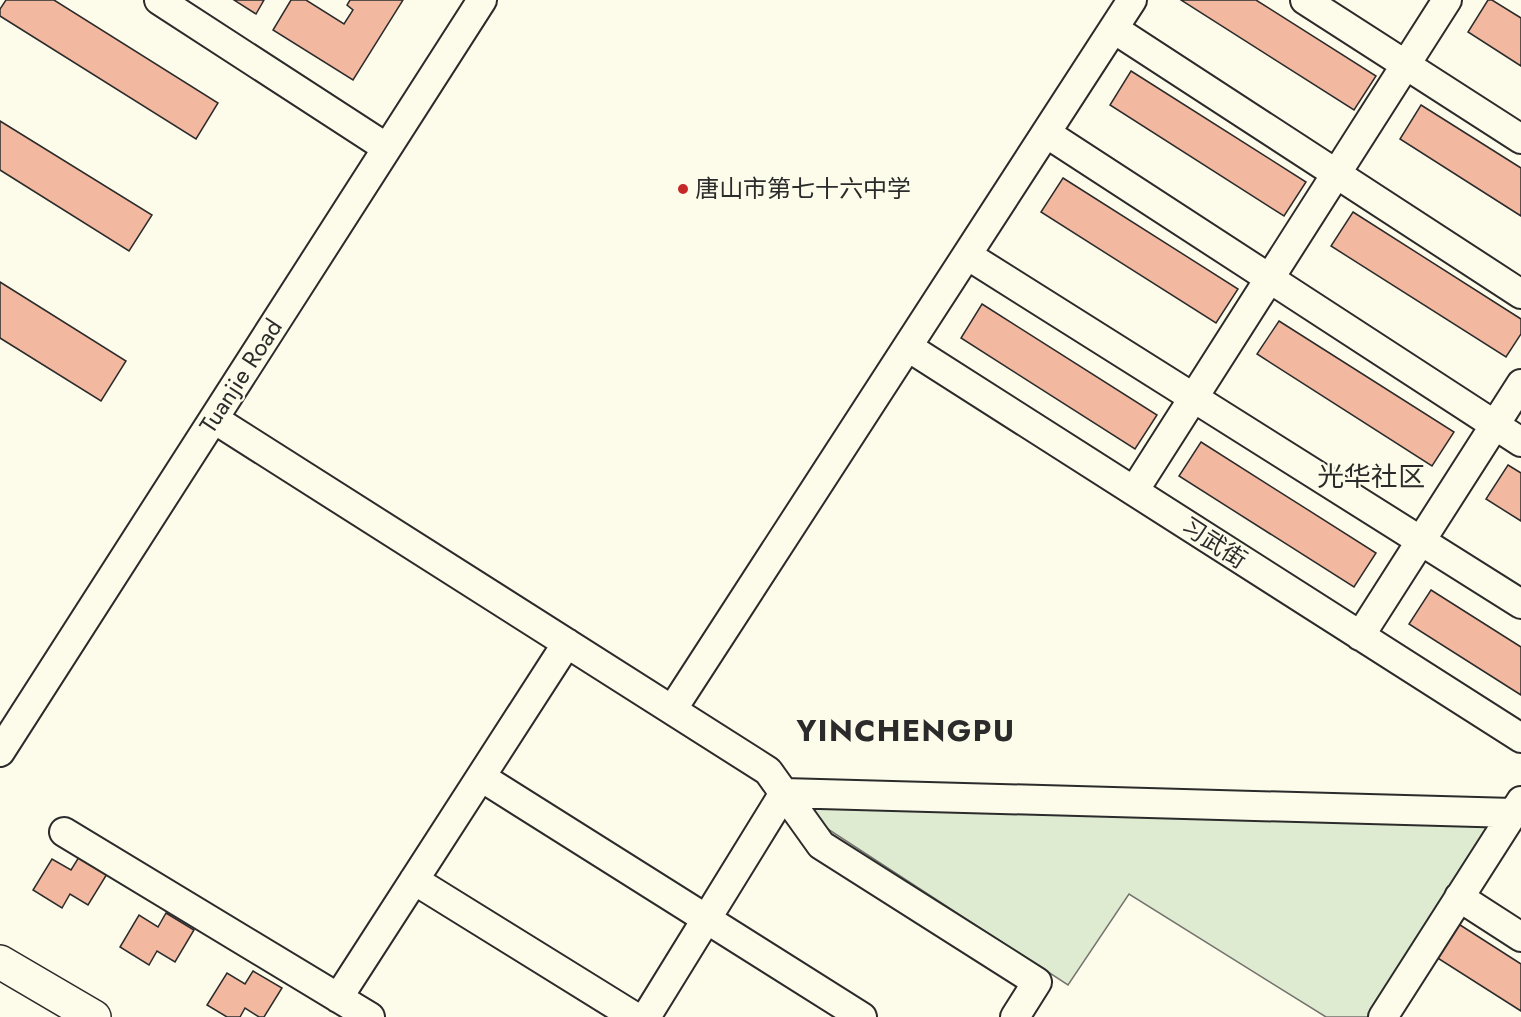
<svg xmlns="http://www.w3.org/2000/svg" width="1521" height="1017" viewBox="0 0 1521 1017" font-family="Jost,'Noto Sans SC',sans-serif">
<rect width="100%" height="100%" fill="#fdfbea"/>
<path fill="#deebd1" stroke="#74746e" stroke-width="1.5" d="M804 793 1510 803 1369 1017H1326L1129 894 1068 985 797 809Z"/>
<path fill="#f2b8a0" stroke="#2b2b2b" stroke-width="1.5" d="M6 0H54L218 103 196 139 0 16V9Z
M234 0H264L256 14Z
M291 0H306L344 24 353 10 347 5 350 0H403L353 80 273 30Z
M1181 0H1256L1376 76 1354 110Z
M1488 0H1492L1521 18V66L1468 32Z
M1131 71 1306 182 1284 216 1110 105Z
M1421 105 1521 168V216L1400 139Z
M0 121 152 215 129 251 0 170Z
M1063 178 1238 289 1216 323 1041 212Z
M1353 212 1521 319V334L1506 357 1331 246Z
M0 282 126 361 101 401 0 338Z
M982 304 1157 415 1135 449 961 338Z
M1279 321 1454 432 1432 466 1257 354Z
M1201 442 1376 553 1354 587 1179 476Z
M1508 465 1521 473V521L1486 499Z
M1431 590 1521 647V695L1409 624Z
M79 857 107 874 88 905 70 894 62 908 33 890 52 859 71 870Z
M166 913 194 930 175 962 157 951 149 965 120 947 139 915 158 927Z
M1457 923 1521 964V1011L1436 957Z
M253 971 282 988 264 1017H259L245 1008 240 1017H227L207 1005 227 973 245 984Z"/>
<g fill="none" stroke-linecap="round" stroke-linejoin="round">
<defs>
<path id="minor" d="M159 0 387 148
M1305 0 1521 139
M1114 29 1521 294
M1046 133 1521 442
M967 255 1521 604
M908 347 1521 738
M214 419 768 771 821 845 1037 982 1015 1017
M1134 491 1447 0
M1360 636 1521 384
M672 710 1132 0
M0 752 482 0
M481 777 862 1017
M64 832 370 1017
M414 880 635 1017
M1459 897 1521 937
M338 998 567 643
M646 1017 784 793 1513 813
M1383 1017 1521 801"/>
<path id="major" d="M0 962 94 1017"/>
</defs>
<use href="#minor" stroke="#2b2b2b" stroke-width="32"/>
<use href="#major" stroke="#2b2b2b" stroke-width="36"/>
<use href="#minor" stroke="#fdfbea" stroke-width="28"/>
<use href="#major" stroke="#fdfbea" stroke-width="33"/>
</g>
<circle fill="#c62828" stroke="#fdfbea" stroke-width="2" cx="683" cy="189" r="6"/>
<g text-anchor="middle" stroke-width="4.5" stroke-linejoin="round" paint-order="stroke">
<g font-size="24" fill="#2b2b2b" stroke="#fdfbea" text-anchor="start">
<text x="695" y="197">唐山市第七十六中学</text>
</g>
<g font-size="24" fill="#2b2b2b" stroke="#fdfbea">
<text transform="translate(241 376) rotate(-57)" y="8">Tuanjie Road</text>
<text transform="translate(1214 543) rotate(33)" y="8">习武街</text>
</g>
<g font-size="27" fill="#2b2b2b" stroke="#fdfbea">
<text x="1371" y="486">光华社区</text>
</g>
<g font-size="30" font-weight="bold" letter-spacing="1.5" fill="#2b2b2b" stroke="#fdfbea">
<text x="906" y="741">YINCHENGPU</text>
</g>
</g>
</svg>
